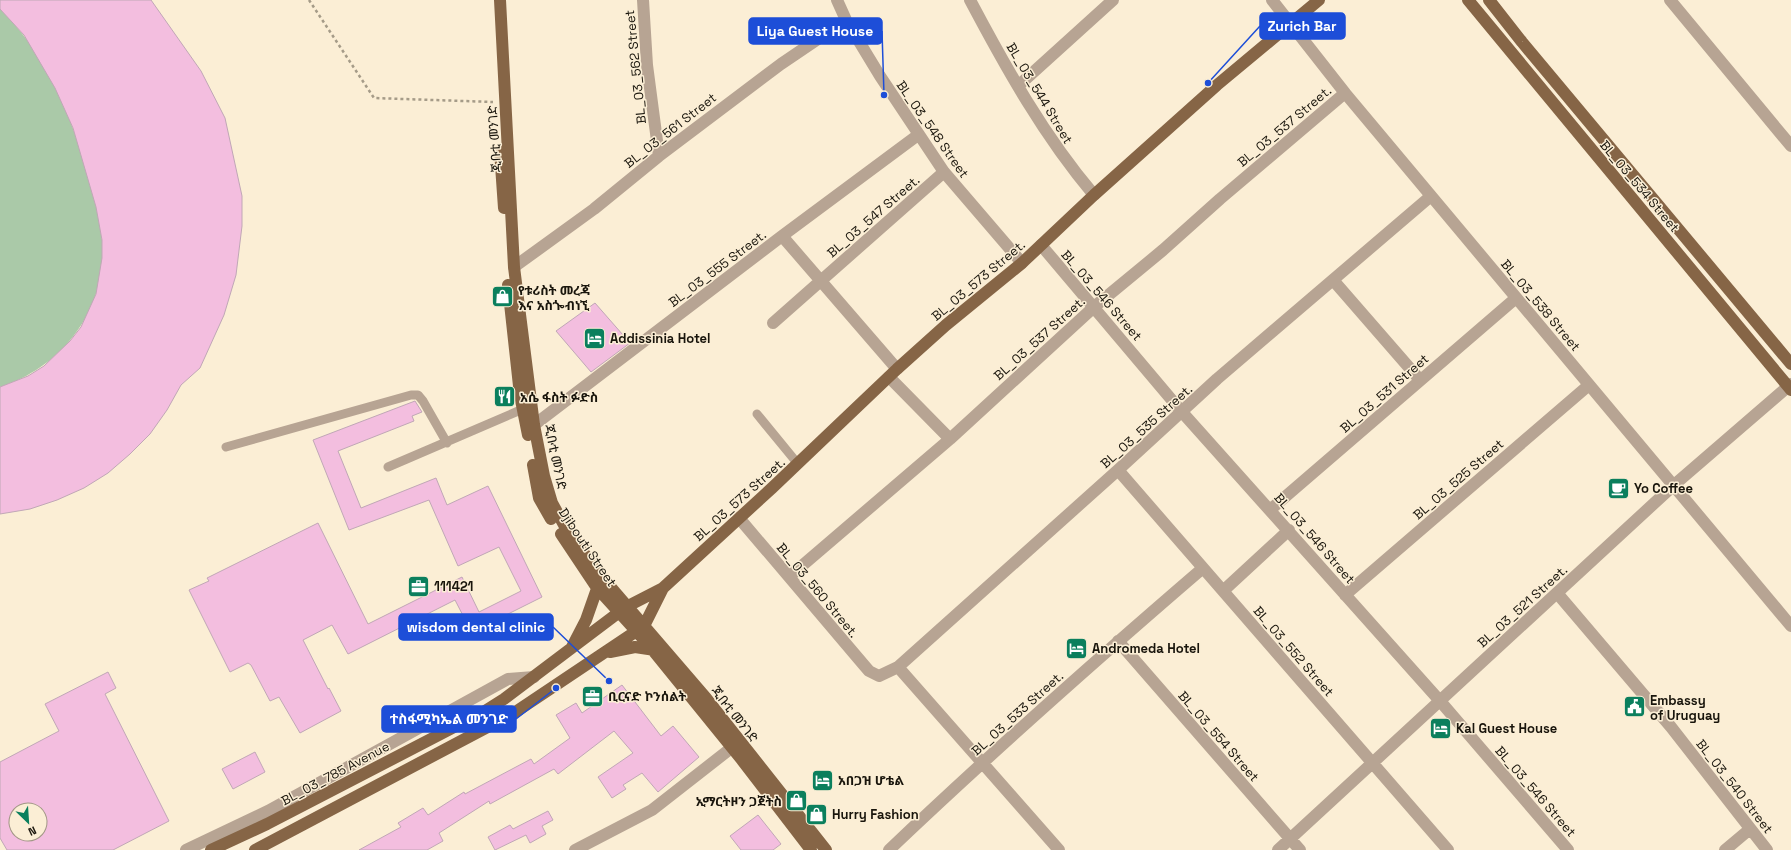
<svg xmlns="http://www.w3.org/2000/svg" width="1791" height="850" viewBox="0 0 1791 850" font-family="'Space Grotesk','Noto Sans Ethiopic',sans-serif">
<rect width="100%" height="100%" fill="#fbeed5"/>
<path fill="#aac9a8" d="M0 9C40 47 66 103 82 155 90 183 99 211 102 240 108 308 63 367 0 387Z"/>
<path fill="#f3bedf" stroke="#c0a7b6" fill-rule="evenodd" d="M0 0H151L201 71 225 118 242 196V226L236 275 224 315 200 368 181 385 167 410 150 434 130 454 108 473 84 488 57 500 30 509 0 514V387L28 376 44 366 70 341 81 327 96 294 102 258V240L96 207 73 128 55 88 24 35 0 9Z
M595 303 630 343 591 372 556 331Z
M415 401 422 412 412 416 414 421 338 451 361 508 436 478 447 505 488 486 542 597 486 625 487 626 472 633 455 600 348 654 332 625 303 640 328 689 329 688 341 711 300 733 279 697 270 701 251 665 248 663 230 672 189 590 209 581 207 578 318 523 368 624 462 577 479 612 521 591 499 547 458 566 429 500 349 530 313 440Z
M108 672 116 688 105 694 169 821 113 850H7L0 838V762L59 731 45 704ZM16 810H40V834H16Z
M622 685 661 736 673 726 699 757 658 792 642 773 623 785 626 789 612 798 598 777 633 753 614 731 558 774 554 769 490 804 489 801 439 833 443 841 427 850H359L401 827 398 823 423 808 428 815 464 792 465 794 531 759 534 764 570 738 556 715 576 703 582 713Z
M255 752 265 772 233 789 222 769Z
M548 811 553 820 542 826 546 834 530 843 526 835 495 850 488 837 510 825 513 829Z
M758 815 781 844 773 850H741L730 836Z"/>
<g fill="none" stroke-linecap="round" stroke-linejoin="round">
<path stroke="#a59b88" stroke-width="2.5" stroke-dasharray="3 3" stroke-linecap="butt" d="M309 0 374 98 493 102"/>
<path stroke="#b7a493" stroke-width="9" d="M757 414 798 464
M226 447 411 395H418L423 401 447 443
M388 467 523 409"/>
<path stroke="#b7a493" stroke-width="12" d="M643 0 647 65 659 156
M837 0 846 20 880 76 944 172 1022 263
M970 0C1006 68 1044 136 1094 195
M1272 0 1345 93 1791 626
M1670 0 1791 146
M1018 86 1113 0
M782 236 897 369
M1041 245 1182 412 1440 701 1568 850
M514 267 594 209 659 156 781 64 846 20
M1333 280 1420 380
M773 323 944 172
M889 377 950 439
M534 425 782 236 918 135
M1118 470 1448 850
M1271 509 1516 298
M739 518 863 664 869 671 879 676 898 667 1118 470 1217 379 1431 196
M790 576 950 439 1094 307 1163 250 1220 199 1345 93
M1223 591 1289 530
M1557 593 1671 727 1767 850
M1345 595 1589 385
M1118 641 1300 850
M898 667 1059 850
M186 850 268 811 508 679 534 677
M575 850 652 810 739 742
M889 850C991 753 1096 660 1203 568
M1278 850 1674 485 1791 384
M1725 850 1750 829"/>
<path stroke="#866546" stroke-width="12" d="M500 0 514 267 534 425 544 476 552 503 568 532 601 576 706 698 826 850
M1468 0 1791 390
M1489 0 1522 42 1791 364
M500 151 504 208
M508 285 520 395 528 435
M533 465 539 498 551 519
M561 534 597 588 647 643 742 760 811 850
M572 647 586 620 599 583
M610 652 635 647 655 650
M211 850 267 824 485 711 504 699 626 607 663 588 772 488 897 369 946 325 1022 263 1094 195 1217 85 1319 0
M255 850 514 713 644 626 663 588"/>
</g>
<defs>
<symbol id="shop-square" viewBox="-11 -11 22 22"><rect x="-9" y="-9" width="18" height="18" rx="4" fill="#0b7f5d" stroke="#fbeed5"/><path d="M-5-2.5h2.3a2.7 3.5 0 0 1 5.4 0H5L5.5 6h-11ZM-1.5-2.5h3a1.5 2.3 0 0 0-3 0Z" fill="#fff"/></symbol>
<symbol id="hotel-square" viewBox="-11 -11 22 22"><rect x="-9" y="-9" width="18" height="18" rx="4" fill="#0b7f5d" stroke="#fbeed5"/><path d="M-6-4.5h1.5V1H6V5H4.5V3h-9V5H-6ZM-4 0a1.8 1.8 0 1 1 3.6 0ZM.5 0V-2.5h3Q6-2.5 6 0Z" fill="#fff"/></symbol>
<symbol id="restaurant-square" viewBox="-11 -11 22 22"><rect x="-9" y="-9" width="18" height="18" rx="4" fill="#0b7f5d" stroke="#fbeed5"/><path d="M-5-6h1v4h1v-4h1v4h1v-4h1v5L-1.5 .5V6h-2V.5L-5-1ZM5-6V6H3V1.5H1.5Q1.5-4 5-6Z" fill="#fff"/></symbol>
<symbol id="cafe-square" viewBox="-11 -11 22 22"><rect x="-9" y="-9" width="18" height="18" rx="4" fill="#0b7f5d" stroke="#fbeed5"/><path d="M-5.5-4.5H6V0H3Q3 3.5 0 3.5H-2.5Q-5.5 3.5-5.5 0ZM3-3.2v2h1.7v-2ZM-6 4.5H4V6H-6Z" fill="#fff"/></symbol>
<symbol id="office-square" viewBox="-11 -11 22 22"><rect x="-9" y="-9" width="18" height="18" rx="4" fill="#0b7f5d" stroke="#fbeed5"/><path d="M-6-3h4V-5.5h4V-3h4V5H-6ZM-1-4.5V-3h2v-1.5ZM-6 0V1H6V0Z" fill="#fff"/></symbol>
<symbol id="civic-square" viewBox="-11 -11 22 22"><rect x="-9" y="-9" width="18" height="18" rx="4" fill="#0b7f5d" stroke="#fbeed5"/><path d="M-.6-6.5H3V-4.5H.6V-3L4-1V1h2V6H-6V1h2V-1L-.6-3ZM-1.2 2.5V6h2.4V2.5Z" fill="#fff"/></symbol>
</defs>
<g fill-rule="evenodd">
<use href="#shop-square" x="490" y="284" width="25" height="25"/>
<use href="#hotel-square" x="582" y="326" width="25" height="25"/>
<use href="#restaurant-square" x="492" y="384" width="25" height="25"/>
<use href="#cafe-square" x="1606" y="476" width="25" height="25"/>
<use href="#office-square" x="406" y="574" width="25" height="25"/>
<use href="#hotel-square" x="1064" y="636" width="25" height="25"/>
<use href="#office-square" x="580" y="684" width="25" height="25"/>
<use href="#civic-square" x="1622" y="694" width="25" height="25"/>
<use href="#hotel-square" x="1428" y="716" width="25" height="25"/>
<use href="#hotel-square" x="810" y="768" width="25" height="25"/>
<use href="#shop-square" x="784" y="788" width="25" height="25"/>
<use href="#shop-square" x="804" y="802" width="25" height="25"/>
</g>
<g text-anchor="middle" stroke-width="3" stroke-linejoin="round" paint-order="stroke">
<g font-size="13" fill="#19150c" stroke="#fbeed5">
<text transform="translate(635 67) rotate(-96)" y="5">BL_03_562 Street</text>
<text transform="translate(1040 93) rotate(59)" y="5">BL_03_544 Street</text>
<text transform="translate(1284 126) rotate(-40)" y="5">BL_03_537 Street.</text>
<text transform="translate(933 129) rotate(55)" y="5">BL_03_548 Street</text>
<text transform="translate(670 130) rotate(-38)" y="5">BL_03_561 Street</text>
<text transform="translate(494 139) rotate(-94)" y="5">ጂቡቲ መንገድ</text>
<text transform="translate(1640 186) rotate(50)" y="5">BL_03_534 Street</text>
<text transform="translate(873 216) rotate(-41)" y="5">BL_03_547 Street.</text>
<text transform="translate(717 268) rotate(-37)" y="5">BL_03_555 Street.</text>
<text transform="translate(978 280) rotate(-40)" y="5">BL_03_573 Street.</text>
<text transform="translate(1102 295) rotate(49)" y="5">BL_03_546 Street</text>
<text transform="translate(1541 305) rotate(50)" y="5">BL_03_538 Street</text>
<text transform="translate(1039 338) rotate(-42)" y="5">BL_03_537 Street.</text>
<text transform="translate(1384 393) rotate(-41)" y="5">BL_03_531 Street</text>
<text transform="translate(1146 426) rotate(-42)" y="5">BL_03_535 Street.</text>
<text transform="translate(556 457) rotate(78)" y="5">ጂቡቲ መንገድ</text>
<text transform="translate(1458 479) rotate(-41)" y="5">BL_03_525 Street</text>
<text transform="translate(739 499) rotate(-42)" y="5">BL_03_573 Street.</text>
<text transform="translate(1315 538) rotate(49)" y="5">BL_03_546 Street</text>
<text transform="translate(588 547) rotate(56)" y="5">Djibouti Street</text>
<text transform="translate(818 590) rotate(50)" y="5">BL_03_560 Street.</text>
<text transform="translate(1522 606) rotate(-42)" y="5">BL_03_521 Street.</text>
<text transform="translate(1294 651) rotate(49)" y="5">BL_03_552 Street</text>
<text transform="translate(1017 713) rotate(-42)" y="5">BL_03_533 Street.</text>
<text transform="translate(735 714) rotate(52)" y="5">ጂቡቲ መንገድ</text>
<text transform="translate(1219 736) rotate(49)" y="5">BL_03_554 Street</text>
<text transform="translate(335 773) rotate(-28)" y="5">BL_03_785 Avenue</text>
<text transform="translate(1735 786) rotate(52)" y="5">BL_03_540 Street</text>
<text transform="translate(1536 791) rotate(49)" y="5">BL_03_546 Street</text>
</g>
<g font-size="13" font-weight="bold" fill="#19150c" stroke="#fbeed5" text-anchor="start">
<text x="518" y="295">የቱሪስት መረጃ<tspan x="518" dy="15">እና አስጐብነኚ</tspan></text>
<text x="610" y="343">Addissinia Hotel</text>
<text x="520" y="402">አሴ ፋስት ፉድስ</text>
<text x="1634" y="493">Yo Coffee</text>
<text x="434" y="591">111421</text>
<text x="1092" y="653">Andromeda Hotel</text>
<text x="608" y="701">ቢርናድ ኮንሰልት</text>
<text x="1650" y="705">Embassy<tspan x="1650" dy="15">of Uruguay</tspan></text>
<text x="1456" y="733">Kal Guest House</text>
<text x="838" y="785">አበጋዝ ሆቴል</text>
<text x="782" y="806" text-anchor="end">ኢማርትዞን ጋጀትስ</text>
<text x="832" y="819">Hurry Fashion</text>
</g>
</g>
<path fill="none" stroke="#1d4ed8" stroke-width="1.5" d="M1208 83L1260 26M884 95L882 31M609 681L553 627M556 688L516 719"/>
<g fill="#1d4ed8" stroke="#fbeed5" stroke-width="1.5">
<circle cx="1208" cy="83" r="4"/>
<circle cx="884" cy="95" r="4"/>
<circle cx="609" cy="681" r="4"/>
<circle cx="556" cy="688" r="4"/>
</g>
<g fill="#1d4ed8" stroke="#1d4ed8" stroke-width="1.5">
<rect x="1260" y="13" width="85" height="26" rx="4"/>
<rect x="749" y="18" width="133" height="26" rx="4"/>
<rect x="399" y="614" width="154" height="26" rx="4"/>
<rect x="382" y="706" width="134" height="26" rx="4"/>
</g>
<g font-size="14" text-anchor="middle" font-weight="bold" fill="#fff">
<text x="1302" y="31">Zurich Bar</text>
<text x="815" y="36">Liya Guest House</text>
<text x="476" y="632">wisdom dental clinic</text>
<text x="449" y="724">ተስፋሚካኤል መንገድ</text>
</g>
<g transform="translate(28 822) rotate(155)"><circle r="19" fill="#fbeed5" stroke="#a19785"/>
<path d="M0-3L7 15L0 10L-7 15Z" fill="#0b7f5d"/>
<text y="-6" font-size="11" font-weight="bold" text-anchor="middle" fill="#19150c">N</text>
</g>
</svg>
